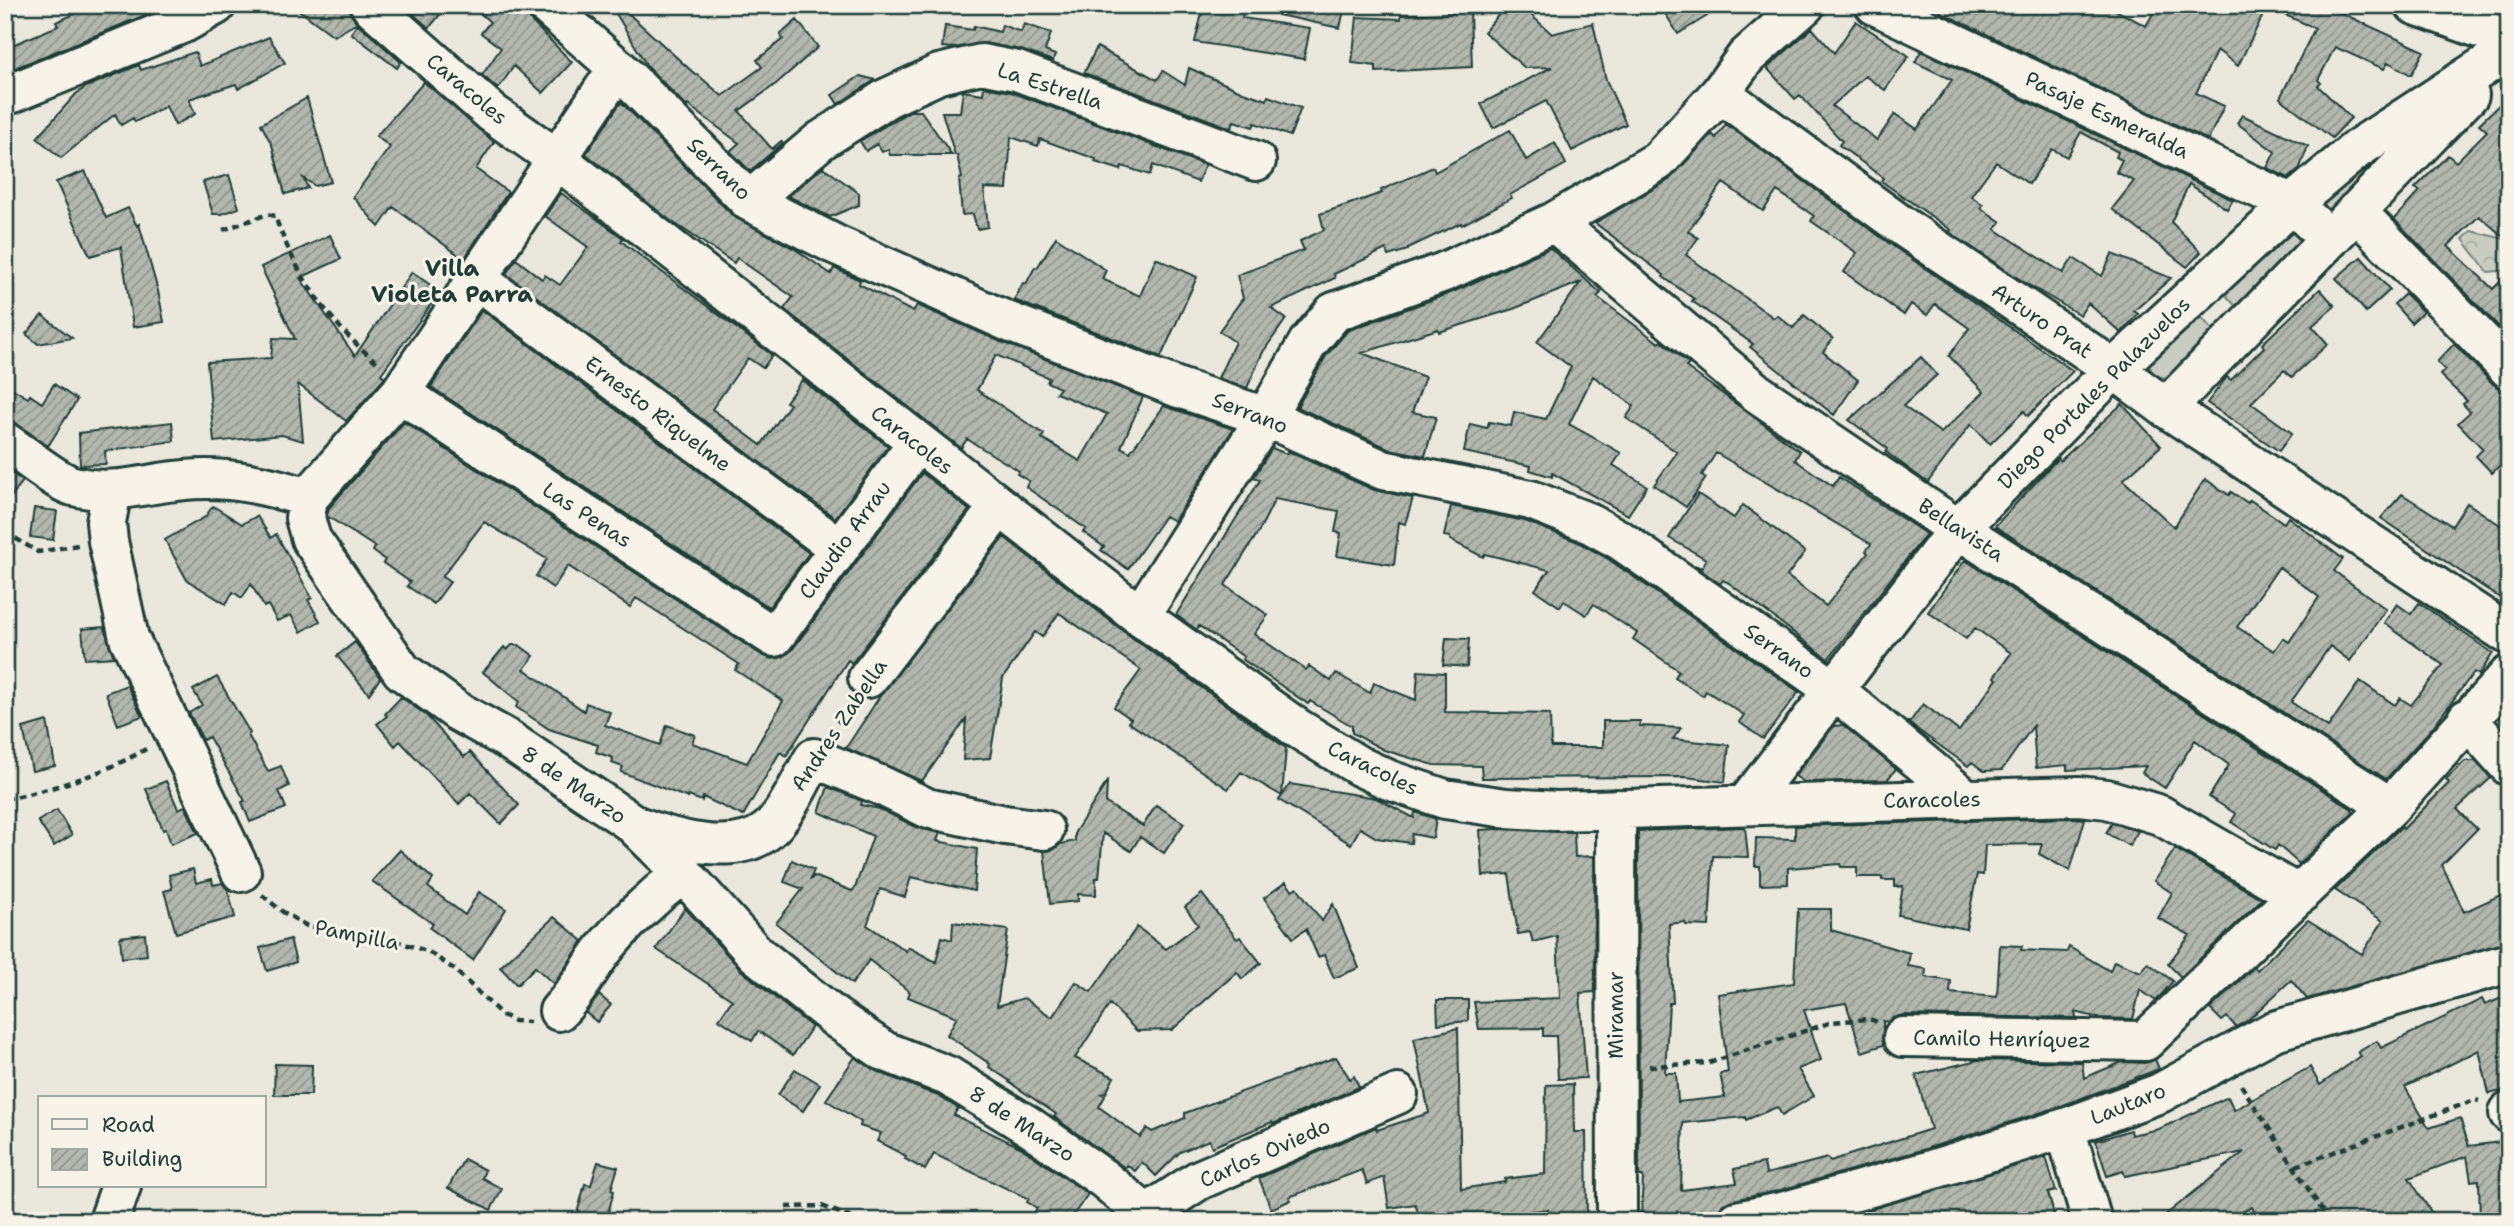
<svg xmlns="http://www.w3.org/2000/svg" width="2514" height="1226" viewBox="0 0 2514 1226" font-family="'Shantell Sans',sans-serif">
<defs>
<pattern id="forest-crowns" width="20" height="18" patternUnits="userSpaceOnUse" patternTransform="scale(1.75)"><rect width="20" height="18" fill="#c8ccc1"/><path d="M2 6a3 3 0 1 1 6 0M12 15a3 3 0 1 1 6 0" fill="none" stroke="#abb0a6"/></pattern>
<pattern id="building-hatch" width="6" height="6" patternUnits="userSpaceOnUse" patternTransform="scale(1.75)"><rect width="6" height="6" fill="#b2b8ae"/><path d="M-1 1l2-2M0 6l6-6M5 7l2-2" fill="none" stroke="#90978e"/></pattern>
</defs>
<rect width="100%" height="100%" fill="#eae8dd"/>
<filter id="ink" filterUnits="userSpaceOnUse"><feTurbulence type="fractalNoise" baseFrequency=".0143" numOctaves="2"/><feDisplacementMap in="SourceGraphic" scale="14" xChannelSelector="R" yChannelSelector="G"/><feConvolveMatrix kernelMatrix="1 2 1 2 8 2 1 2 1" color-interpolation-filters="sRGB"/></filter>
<g filter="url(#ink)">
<path fill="#c8ccc1" stroke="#74847a" stroke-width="2" d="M2407 128 2334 213H2328L2319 205Z
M2295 231 2309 239 2240 311 2223 292Z
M2198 313 2216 334 2173 374 2164 378 2153 374 2149 364 2153 354Z"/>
<path fill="url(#forest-crowns)" stroke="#74847a" stroke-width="2" d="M2471 231 2505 239 2509 233V270L2488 272 2463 239Z"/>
<path fill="url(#building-hatch)" stroke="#1f3d34" stroke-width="2" fill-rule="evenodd" d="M96 5H164L165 7 5 72V48L58 26 56 22Z
M292 5H349L350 13 357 23 334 36Z
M403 5H448L429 28Z
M471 5H525L526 13 531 21 572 62 543 93 514 66 498 89 482 75 501 48 481 33 490 22Z
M611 5H619L696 75 697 74 722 96 762 67 757 60 783 39 780 35 797 20 818 47 776 84 739 111 772 149 781 141 783 143 750 171 730 151 739 143 688 105 687 107 647 66Z
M1204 5H1244L1242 18 1310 28 1304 59 1195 42Z
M1279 5H1345L1340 28 1278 15Z
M1507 5H1520L1552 34 1593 23 1606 80 1626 124 1572 151 1546 101 1493 128 1481 104 1552 67 1525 68 1484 32Z
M1660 5H1725L1678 34Z
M1943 5H2106L2146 26 2158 5H2324L2424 51 2411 75 2388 62 2384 69 2335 47 2318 80 2321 83 2318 86 2351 118 2332 138 2280 98 2315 28 2267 7 2238 66 2217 50 2196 93 2224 106 2208 140 1940 12Z
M1470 12 1472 67 1376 72V66L1352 63 1357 17 1401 19V15Z
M1856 21 1909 56 1885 90 1865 76 1832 106 1877 140 1895 114 1917 129 1952 80 1915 62 1921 51 2233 200 2227 209 2189 184 2171 222 2201 252 2187 267 2112 209 2134 181 2116 172 2122 160 2116 157 2118 152 2081 132 2067 157 2052 149 2029 184 1996 162 1971 196 1983 205 1981 208 2001 222 1995 229 2063 273 2073 258 2102 276 2112 254 2171 278 2134 311 2138 314 2121 333 2088 303 2080 315 2027 284 1949 232 1951 230 1881 181 1883 178 1839 145 1842 141 1800 95 1795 99 1767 68 1812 28 1834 53Z
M358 24 401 62 397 68 351 33Z
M1024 24 1051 33 1045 51 1055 55 1053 61 1021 50 985 43 953 48 942 47 945 26 973 30 974 26 1000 32 1002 25 1021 32Z
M269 37 285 63 238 89 236 84 189 99 195 114 175 125 166 106 135 122 133 118 121 125 115 114 61 158 37 138 76 94 86 87 139 65 141 70 195 52 200 66Z
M1097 47 1157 80 1163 71 1185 85 1189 68 1243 92 1267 100 1268 96 1301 108 1290 136 1255 123 1253 127 1234 121 1231 128 1084 73Z
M860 76 875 80 838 104 832 95Z
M424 82 494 142 476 169 508 192 464 259 393 207 379 227 353 197 390 147 376 136Z
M984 87 1011 92 1205 165 1198 182 1153 165 1150 175 1122 166 1121 170 1095 162 1096 159 1040 139 1038 146 1011 137 1007 189 984 188 988 227 977 229 973 214 962 215 959 179 962 178 957 155H955L942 112H960L963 91 983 94Z
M2509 95V241L2479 216 2448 246 2493 289 2509 273V337L2394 219 2420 191 2415 188 2448 155 2456 162 2487 131 2479 124Z
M307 98 331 182 315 186 303 178 308 188 285 194 272 145 261 124Z
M621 102 734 217 795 249 831 274 834 268 860 280 859 284 913 312 917 305 1001 342 1143 397 1121 447 1130 452 1164 406 1233 429 1174 521 1165 516 1128 569 1101 550 1104 547 1083 532 1086 529 1026 487 1029 481 1017 474 1019 471 967 439 961 448 784 309 793 297 737 258 734 263 671 221 586 154ZM996 355 1049 378 1047 382 1060 388 1056 393 1107 414 1080 461 1042 438 1044 434 977 390Z
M910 111H921L952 155H890L888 149 882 152 877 144 866 151 860 141Z
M2242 115 2308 146 2299 170 2289 178 2267 168 2275 152 2237 123Z
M1726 124 1893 246 2073 371 2028 416 2024 411 1990 444 1971 424 1928 482 1924 480 1886 452 1888 449 1849 420 1921 357 1937 375 1903 406 1941 433 1984 392 1949 356 1969 328 1935 304 1927 315 1911 304 1904 315 1844 272 1857 253 1811 221 1814 216 1777 191 1763 211 1723 183 1688 231 1698 238 1686 255 1774 318 1777 315 1793 328 1804 315 1833 339 1823 352 1858 380 1834 415 1750 347 1753 344 1692 301 1694 299 1663 277 1664 275 1595 223 1669 180 1712 134 1716 138Z
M1510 130 1526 160 1555 143 1566 164 1510 195 1512 198 1462 225 1461 223 1408 248V250L1388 256 1386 249 1334 274 1335 278 1271 308 1286 319 1263 352 1247 388 1218 378 1235 342 1219 331 1243 298 1237 275 1304 250 1300 241 1324 230 1320 214 1382 193 1381 190 1433 167 1435 172Z
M823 167 859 193V205L830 217 788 196Z
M85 171 106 218 128 208 137 226 139 224 158 291 164 322 133 327 121 247 90 256 56 182Z
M229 175 239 208 222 214H213L203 182Z
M561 193 608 227 623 238 621 241 772 355 763 368 748 358 712 409 761 445 790 404 786 402 802 380 888 446 835 518 506 274 516 259 542 279 545 275 560 285 588 247 545 216Z
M330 235 341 259 300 278 355 356 412 272 440 292 381 374 385 377 383 380 346 421 298 384 303 441 282 435 214 442 207 362 271 358 273 338 295 339 261 267Z
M1056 237 1106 270 1102 279 1140 296 1156 258 1197 277 1161 357 1014 300 1023 283 1026 284 1035 267 1037 268Z
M1550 248 1601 293 1597 297 1659 343 1661 341 1689 364 1686 367 1800 451 1795 460 1833 486 1839 477 1926 534 1828 659 1729 583 1723 580 1720 584 1694 565 1702 568 1706 559 1669 538 1698 494 1734 518 1743 505 1805 552 1787 576 1826 606 1868 553 1866 551 1871 544 1716 453 1702 475 1706 478 1686 507 1654 485 1677 452 1626 418 1634 406 1593 376 1569 424 1621 453 1613 465 1647 486 1628 515 1552 473V477L1530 470 1531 466 1464 452 1470 424 1487 428 1489 422 1511 426 1514 412 1546 419 1571 367 1537 342 1581 282 1513 309 1439 332 1438 329 1362 353 1425 377 1412 412 1436 417 1425 456 1390 449 1297 407 1326 356 1347 331 1453 292Z
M2361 257 2390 290 2366 312 2336 278Z
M2320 289 2335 306 2312 326 2328 344 2292 377 2284 370 2251 403 2292 433 2279 451 2207 403 2227 377 2231 380 2264 347 2262 344Z
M2405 294 2423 312 2411 323 2394 304Z
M482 310 809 553 769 607 431 387Z
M42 315 72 338 38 344 26 334Z
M2454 344 2493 384 2502 390H2509V456L2492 473 2476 456 2483 449 2458 423 2470 412 2463 404 2467 401 2440 375 2445 370 2437 362Z
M5 384 28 398 30 395 42 403 54 384 77 400 48 446 17 424 5 420Z
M2122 404 2161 446 2123 480 2174 527 2205 479 2229 495 2231 492 2248 503 2250 500 2284 523 2288 517 2343 559 2334 571 2386 609 2350 661 2330 646 2291 702 2328 727 2360 681 2395 705 2400 698 2411 705 2443 665 2384 623 2397 604 2411 614 2419 603 2493 653 2479 675 2474 672 2432 728 2386 779 1995 526 2058 458 2060 461ZM2279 567 2319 597 2289 642 2283 638 2274 651 2237 627Z
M172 422 174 441 105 451 106 464 80 465 79 433Z
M404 422 762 655 772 659 783 657 792 650 922 473 969 510 852 663 848 660 786 756 780 752 743 816 703 797 702 801 688 796V798L621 772 623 767 612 763 613 758 596 752 598 745 549 729 516 707 519 702 483 672 504 647 507 650 512 645H519L534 656 524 669 584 711 586 703 610 712 605 725 660 745 667 725 695 735 692 743 747 763 783 701 735 670 739 664 636 598 630 607 568 566 553 588 536 576 547 559 484 522 442 577 450 582 434 604 407 586 410 582 383 563 385 560 373 551 375 547 327 516 329 508Z
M1272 448 1286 454 1287 451 1374 490 1413 498 1405 524 1399 522 1394 565 1337 556 1341 533 1335 532 1339 511 1275 499 1259 531 1225 585 1268 615 1254 634 1306 670 1309 666 1331 681 1336 673 1370 693 1374 683 1416 700 1418 671 1445 673V712L1550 714 1551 747H1603V721H1640V726L1681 728 1673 739 1729 745 1725 782 1686 777 1482 778 1481 766 1434 765 1384 750 1352 733V726L1310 701 1308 704 1242 659 1244 657 1199 626 1197 630 1176 615 1260 480 1254 477Z
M5 469 23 481 5 505Z
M2402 494 2452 526 2467 503 2509 531V604L2381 518Z
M213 506 242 524 257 516 271 538 276 534 312 598 308 600 320 621 301 632 291 615 277 621 268 605 264 607 251 584 242 598 233 592 226 604 187 580 165 540 205 517Z
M1451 506 1525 521 1578 542 1608 559 1799 692 1763 739 1739 722 1744 715 1706 691 1703 696 1675 677 1679 671 1633 639 1637 633 1594 604 1586 615 1564 601 1560 607 1535 590 1549 570 1485 554 1483 557 1450 540V537L1444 536Z
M34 508 57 511 53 540 30 537Z
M1004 537 1127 634 1286 748 1282 796 1290 784 1376 798 1414 818 1415 812 1436 819 1433 838 1412 834 1411 843 1377 838 1360 828 1351 844 1279 800 1282 796 1241 772 1228 789 1128 722 1131 719 1114 707 1141 670 1059 613 1042 637 1035 632 1003 678 990 758 963 760 966 719 922 781 846 748 880 696Z
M1965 560 2352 809 2353 812 2299 864 2278 845 2275 850 2231 822 2236 814 2209 797 2229 765 2195 740 2165 788 2142 773 2146 766 2067 770V765L2036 768 2033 726 2002 770 1984 771 1972 762 1968 766 1907 722H1910L1923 704 1959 731 1997 679 1994 677 2011 653 1975 628 1966 639 1928 612Z
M104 627 114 657 85 659 82 629Z
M1446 638 1469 639 1467 667 1443 665Z
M355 642 380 678 369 694 337 656Z
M217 677 250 733 248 735 268 771 281 766 289 786 279 791 286 808 250 822 242 802 245 801 209 737 203 740 189 713 202 705 193 690Z
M127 685 142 716 118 725 106 693Z
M401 697 427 716 464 757 470 752 519 805 501 824 470 793 459 804 400 741 395 746 377 724 387 716 385 714Z
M47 721 55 766 32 771 23 728Z
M1843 725 1896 769 1887 780 1804 782 1795 776 1834 726Z
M2465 761H2475L2491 778 2457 809 2477 829 2442 865 2464 912 2509 891V942L2307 999 2291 980 2247 1021 2236 1027 2227 1017 2222 1021 2210 1009 2254 967 2257 970 2308 920 2362 954 2383 921 2335 890 2401 827 2403 829 2449 783 2446 779Z
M166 781 178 809 185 806 198 833 171 844 166 829 163 830 146 789Z
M1107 782 1106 803 1143 826 1156 805 1184 823 1164 853 1140 837 1131 851 1103 833 1099 878H1096V895L1078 894V901L1050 904 1044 851 1053 850 1061 844 1075 841V832Z
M828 787 862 801 861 805 880 809 918 828 940 833 937 841 977 849 974 891 911 877 905 897 880 889 867 925 906 951 908 947 936 962 942 937 952 940 953 922 1008 930 997 1006 1024 998 1052 1017 1076 982 1091 992 1137 927 1166 949 1198 925 1185 907 1202 894 1237 939 1240 937 1261 963 1242 979 1237 972 1172 1030 1137 1031 1110 1004 1075 1058 1114 1077 1106 1093 1102 1094 1105 1096 1099 1107 1140 1137 1147 1128 1152 1132 1185 1118V1113L1336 1057 1350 1079 1354 1076 1359 1087 1273 1124 1272 1122 1212 1147 1209 1140 1180 1152 1156 1176 1142 1162 1135 1171 1127 1165 1125 1168 1054 1117 1056 1114 1009 1082 1010 1081 989 1067 990 1064 947 1035 957 1017 908 997 910 992 869 960 852 984 776 923 803 889 784 882 792 860 814 870 810 880 814 876 852 891 855 888 873 836 819 812Z
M57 810 72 835 54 846 38 821Z
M2072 818 2085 819 2070 871 2039 854 2042 844 1985 845 1983 875 1977 874 1966 929 1898 915 1903 886 1895 887V880H1882V877H1857V867H1841L1840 864 1788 868V884L1760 885V866H1755L1756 838 1795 839V826Z
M2112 823 2138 831 2129 846 2106 833Z
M1745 827 1748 857 1713 856 1709 926 1686 925 1685 922 1669 924 1673 1003H1669L1665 1073H1676L1678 1102 1725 1097 1720 1074 1728 1072 1718 994 1794 983 1798 909H1831V930L1910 953 1908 966 1926 969 1925 977 1951 981 1950 993 1997 997 2000 945 2022 946 2021 950 2067 952 2069 947 2110 971 2114 961 2141 972 2148 963 2173 981 2156 1001 2140 990 2133 1019 2099 1018 2075 1012 2076 1018 1903 1015 1893 1018 1888 1022 1883 1021V1045L1862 1052 1846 1003 1804 1010 1821 1060 1798 1069 1814 1096 1782 1115 1777 1107 1746 1120 1745 1117 1683 1123 1681 1190 1737 1183 1734 1169 1764 1163 1766 1174 1828 1158 1830 1161 1931 1129 1916 1075 1978 1060 2082 1062 2084 1078 2122 1062 2145 1063 2155 1059 2159 1069 2058 1107 1925 1149 1777 1191 1733 1200 1723 1204 1718 1211 1677 1216V1220L1641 1219 1643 1176H1639L1638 831Z
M1497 829 1574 832 1575 857 1594 856 1595 992 1580 993 1586 1078 1558 1079 1556 1036H1543V1028L1479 1029 1474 1002 1560 998 1557 936 1533 942 1530 932 1518 934 1509 874 1483 876 1480 830Z
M2175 849 2262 899 2181 977 2168 964 2190 935 2158 918 2172 893 2154 881Z
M400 850 433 879 428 887 465 915 479 892 506 909 473 960 430 928 433 924 372 881Z
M193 869 196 883 212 879 213 885 222 883 228 890 235 917 176 933 164 891 172 889 169 875Z
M1286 882 1292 890 1297 887 1322 921 1333 904 1359 968 1334 978 1324 955 1318 957 1306 929 1293 938 1264 898Z
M685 908 742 971 812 1027 793 1055 758 1031 752 1041 719 1019 732 1000 656 949Z
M554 917 583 941 554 984 535 967 517 985 500 967Z
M145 934 147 955 122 958 120 937Z
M290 939 296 962 267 971 260 948Z
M599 995 611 1005 597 1022 586 1013Z
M2509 995V1089L2489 1094 2479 1050 2405 1087 2429 1128 2460 1118 2469 1146 2509 1141V1221H2480L2479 1180 2471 1181 2467 1156 2409 1178 2437 1221H2259L2252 1207 2224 1221H2158L2244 1152 2125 1176 2123 1171 2107 1176 2096 1141 2130 1130 2131 1135 2159 1129 2228 1097 2234 1110 2310 1067 2320 1085 2361 1056 2358 1052 2377 1041 2381 1048 2482 999 2485 1005Z
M1437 1000H1468V1021L1438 1024Z
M1458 1028 1461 1189 1505 1182V1179L1545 1174 1546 1085 1573 1084 1574 1132H1586L1587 1216 1549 1219 1548 1209 1499 1215 1500 1221H1421L1415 1204 1389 1208 1384 1177 1367 1184 1362 1170 1289 1197 1291 1200 1271 1209 1259 1178 1376 1127 1377 1130 1429 1113 1414 1038Z
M855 1057 876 1071 938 1096 958 1108 954 1115 1020 1147 1088 1194 1069 1221H1029L1037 1208 1027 1202 1029 1199 934 1154 925 1170 905 1159 906 1156 877 1141 881 1133 860 1126 861 1122 826 1100Z
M275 1064 312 1065 311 1095H274Z
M795 1069 820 1084 803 1111 778 1095Z
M2046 1157 2056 1191 2048 1193 2056 1221H1850L1848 1216Z
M464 1159 485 1170 482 1178 502 1189 491 1210 448 1188Z
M598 1162 618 1167 611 1190 614 1191 607 1217 603 1216 602 1221H575L585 1184 591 1185Z"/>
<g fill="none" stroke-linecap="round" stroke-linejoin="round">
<defs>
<path id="minor" d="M370 5 492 113 557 159 1140 616 1297 728 1359 766 1389 780 1445 799 1506 808 1557 811 2079 796 2107 799 2160 815 2299 895
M546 5 618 68 749 201 834 244 1009 322 1179 388 1266 417 1383 470 1531 500 1587 522 1620 540 1833 689 1966 799
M1875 5 2292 204 2330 239
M2415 5 2509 39
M618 68 400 393 308 498 305 518 311 539 402 671 457 711 507 739 632 823 683 873 756 954 836 1018 884 1051 948 1076 1030 1127 1104 1179 1147 1215 1149 1221
M1720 93 1905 228 2114 369 2166 408 2509 635
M5 96 184 23 216 5
M749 201 820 141 887 98 939 74 981 64 1017 71 1256 161
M2356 211 2509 369
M1554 222 1757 393 1958 529 2390 807
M477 279 839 548
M400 393 774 637 917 443
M2166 408 2469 95
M5 442C21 452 57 482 73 486 115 496 144 483 185 480 228 476 268 485 308 498
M112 491 106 522 108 541 129 638 241 872
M1140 616 1266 417 1308 343 1334 312 1444 272 1554 222 1658 161 1720 93 1746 57 1805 5
M868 678 999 507
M2467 719 2509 766
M1746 804 1958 529 2114 369 2292 204 2357 149 2509 50
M1616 809 1617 1221
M640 827C675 840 734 857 767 831 786 816 801 779 814 758L882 786 927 808 1005 825 1044 830
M559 1011C578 991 586 974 601 953 621 926 656 894 683 873
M1903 1037 2145 1041 2390 807 2509 675
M2509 1112V1113
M2065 1128 2092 1221
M109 1221 121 1186
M1136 1221 1199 1180 1398 1094
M1737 1221 1782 1212 1931 1170 2065 1128 2160 1093 2274 1031 2509 963"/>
</defs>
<use href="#minor" stroke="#1f3d34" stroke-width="44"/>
<path stroke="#1f3d34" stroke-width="4.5" stroke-dasharray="7 5" stroke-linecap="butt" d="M223 230 268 214 275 216C295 274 332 328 381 365
M5 532 38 552 78 545
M831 733 850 705
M5 799C54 789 103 774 146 749
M262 895 283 912 307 926 390 939 429 952 455 970 502 1015 514 1021 530 1022
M1649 1066 1709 1063 1832 1022 1869 1019 1878 1022
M2241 1085 2329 1221
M2296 1166 2475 1100 2479 1101
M786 1207 822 1206 860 1221"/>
<use href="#minor" stroke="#f7f3e8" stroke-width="38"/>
</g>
</g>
<g text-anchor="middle" stroke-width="6" stroke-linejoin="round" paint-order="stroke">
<g font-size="21" fill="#1f3d34" stroke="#f7f3e8">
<text transform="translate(1050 86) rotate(18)" y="7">La Estrella</text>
<text transform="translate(467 89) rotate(40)" y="7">Caracoles</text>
<text transform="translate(2107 115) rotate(25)" y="7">Pasaje Esmeralda</text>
<text transform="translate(719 169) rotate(44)" y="7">Serrano</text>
<text transform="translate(2042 321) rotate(34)" y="7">Arturo Prat</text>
<text transform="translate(2094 393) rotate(-45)" y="7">Diego Portales Palazuelos</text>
<text transform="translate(1250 413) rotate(21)" y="7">Serrano</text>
<text transform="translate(658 414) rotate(37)" y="7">Ernesto Riquelme</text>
<text transform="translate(912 440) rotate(38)" y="7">Caracoles</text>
<text transform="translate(587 515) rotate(33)" y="7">Las Penas</text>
<text transform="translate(1961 530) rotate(33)" y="7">Bellavista</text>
<text transform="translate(845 540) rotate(-54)" y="7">Claudio Arrau</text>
<text transform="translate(1779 651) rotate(35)" y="7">Serrano</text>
<text transform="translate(839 725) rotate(-56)" y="7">Andres Zabella</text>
<text transform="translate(1373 768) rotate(26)" y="7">Caracoles</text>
<text transform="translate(574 785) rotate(34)" y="7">8 de Marzo</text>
<text transform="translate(1932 800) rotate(-1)" y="7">Caracoles</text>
<text transform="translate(357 935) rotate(11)" y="7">Pampilla</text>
<text transform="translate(1616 1015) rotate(-90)" y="7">Miramar</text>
<text transform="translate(2002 1039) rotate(1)" y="7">Camilo Henríquez</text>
<text transform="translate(2128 1104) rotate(-22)" y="7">Lautaro</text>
<text transform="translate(1022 1124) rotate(33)" y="7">8 de Marzo</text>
<text transform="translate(1265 1153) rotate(-24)" y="7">Carlos Oviedo</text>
</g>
<g font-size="23" font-weight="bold" fill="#1f3d34" stroke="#f7f3e8">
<text x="452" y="276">Villa<tspan x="452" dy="26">Violeta Parra</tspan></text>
</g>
</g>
<rect width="2514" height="1226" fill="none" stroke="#f7f3e8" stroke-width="28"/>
<rect x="14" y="14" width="2486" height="1198" fill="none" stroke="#1f3d34" stroke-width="2.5" filter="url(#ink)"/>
<rect x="38" y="1096" width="228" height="91" fill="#f7f3e8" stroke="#a1aaa0" stroke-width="2"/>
<rect x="52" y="1119" width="35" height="10" fill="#f7f3e8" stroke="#a1aaa0" stroke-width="2"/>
<text x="102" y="1132" font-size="21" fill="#1f3d34">Road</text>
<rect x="52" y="1149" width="35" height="21" fill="url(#building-hatch)" stroke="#a1aaa0" stroke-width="2"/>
<text x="102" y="1166" font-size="21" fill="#1f3d34">Building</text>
</svg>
